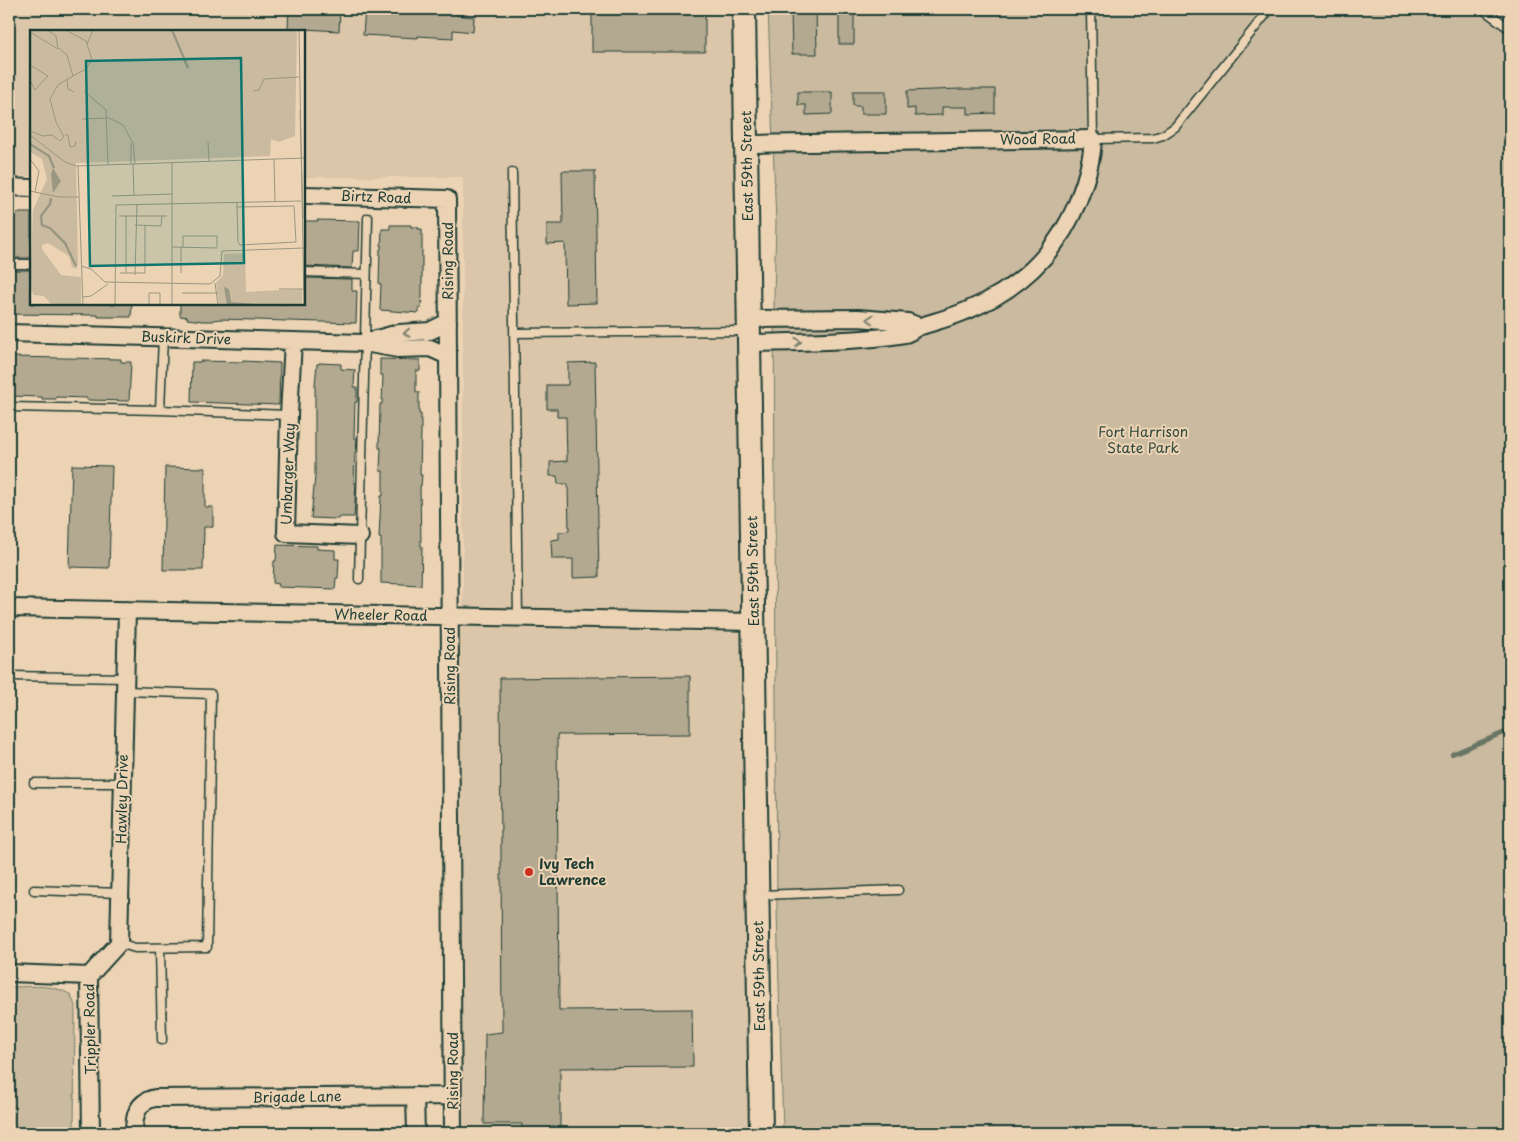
<svg xmlns="http://www.w3.org/2000/svg" width="1519" height="1142" viewBox="0 0 1519 1142" font-family="'Playpen Sans',sans-serif">
<rect width="100%" height="100%" fill="#ecd3b4"/>
<filter id="ink" filterUnits="userSpaceOnUse"><feTurbulence type="fractalNoise" baseFrequency=".02" numOctaves="2"/><feDisplacementMap in="SourceGraphic" scale="10" xChannelSelector="R" yChannelSelector="G"/><feConvolveMatrix kernelMatrix="1 2 1 2 8 2 1 2 1" color-interpolation-filters="sRGB"/></filter>
<g filter="url(#ink)">
<path fill="#dbc6a9" d="M9 9H734L744 614 463 610V177H304V31H31V176H9Z
M457 626 745 633 753 1133H459Z"/>
<path fill="#caba9f" stroke="#747c6a" d="M768 9H1510V1133H783L777 910 774 297 776 223Z
M9 987C30 987 52 983 71 995L75 1006 74 1133H9Z"/>
<g fill="none" stroke-linecap="round" stroke-linejoin="round">
<path stroke="#697463" stroke-width="4.5" d="M1452 754 1510 730"/>
</g>
<path fill="#b3a990" stroke="#1f3d34" d="M289 9H340L339 31 288 28Z
M365 9H456V15L474 17 473 32 453 30V38L418 36V38L363 35Z
M592 9H705V52H592Z
M791 9H816L817 54H792Z
M839 9H854V44H839Z
M960 89H995V113L968 114V107H942V115L915 116V108L907 109V91Z
M853 91H886V114H861V106H853Z
M798 92H832V114L806 115V105H798Z
M562 171H595L597 303 566 304 565 243 547 244V224H563Z
M15 213H31V258H9V214H15Z
M317 220 360 221 359 251H353L352 268 304 266V221H317Z
M390 225H411V227H418V229H422V294L421 308H419V313L380 310 381 284H379L380 249H381L382 229H390Z
M9 270H31V304H132L131 317H98V315L9 314Z
M304 278 352 279V291H357L356 323 220 319 213 320V321H202L187 319 188 317 180 316V304H304Z
M9 357 121 359V362H131L129 401 87 400V398L56 397V399H42V397L9 396Z
M380 359 420 360V371H416V392H419V414H421V430L420 475H422L421 486H420L421 546H422L421 585 381 583V538H379L381 496H383V471H380L381 448H379L380 404H382L383 375H380Z
M200 361 243 362V361L280 363 279 405 191 402 192 362H200Z
M595 362 599 577 573 578V559H552L551 540 559 539V532L569 531 568 484H558L557 476H550V462L567 461 566 417H557V409H547V385H568V363Z
M319 363 341 364V369L355 370 354 387H357V402H355L354 438H357L356 452H355L354 483H356L354 517H339L338 519 311 518 315 476V385L317 364H319Z
M72 465 112 466 109 568 69 567Z
M165 467 205 468V507H213V527H204L203 570H163Z
M277 545 317 546V549L335 550V559H339L338 578H336L335 589 278 587 279 584 273 583 274 561H276Z
M690 676V734L557 735 559 1010 692 1009 693 1067 560 1068V1133H522V1124H484L485 1034 502 1032 500 678Z"/>
<g fill="none" stroke-linecap="round" stroke-linejoin="round">
<defs>
<path id="lane" d="M1091 9 1093 139 1153 138 1163 135 1175 127 1270 9
M1483 9 1510 29
M512 173 518 618
M9 264H31
M304 272 366 274
M514 333 747 331
M9 407 160 410 289 415
M160 410 163 337
M359 579 368 218
M9 676 126 678
M34 783H123
M34 890 120 893
M760 895 898 890
M119 943 135 948 207 947 211 694 125 691
M160 948 162 1040"/>
<path id="street" d="M746 144 1093 139C1092 161 1086 181 1078 201 1057 253 1019 289 968 310 953 317 937 321 921 326 915 327 911 333 905 334 895 336 884 337 874 338 833 342 791 342 749 343
M9 187 31 188
M304 195 447 199 453 1133
M749 319 858 318 908 322 918 326
M9 333 364 343 398 349 430 348 448 356
M293 341 289 415 286 533 360 536
M369 341 399 333 430 331 448 322
M9 608 753 622
M9 973 89 976 91 1133
M89 976 119 943 127 610
M415 1096 416 1133
M134 1133C134 1117 136 1102 155 1098L453 1096"/>
<path id="secondary" d="M744 9 761 1133"/>
</defs>
<use href="#lane" stroke="#1f3d34" stroke-width="11"/>
<use href="#street" stroke="#1f3d34" stroke-width="20"/>
<use href="#secondary" stroke="#1f3d34" stroke-width="26"/>
<use href="#lane" stroke="#ecd3b4" stroke-width="8"/>
<use href="#street" stroke="#ecd3b4" stroke-width="16"/>
<use href="#secondary" stroke="#ecd3b4" stroke-width="22"/>
</g>
<defs><path id="oneway-chevron" d="M-2-3.5L2.5 0L-2 3.5" fill="none" stroke-width="1.6" stroke-linecap="round" stroke-linejoin="round" transform="scale(1.25)"/></defs>
<g stroke="#7b806e">
<use href="#oneway-chevron" transform="translate(870 319) rotate(-176)"/>
<use href="#oneway-chevron" transform="translate(407 333) rotate(176)"/>
<use href="#oneway-chevron" transform="translate(798 342) rotate(-2)"/>
</g>
</g>
<circle fill="#c8321e" stroke="#ecd3b4" stroke-width="2" cx="529" cy="872" r="5"/>
<g text-anchor="middle" stroke-width="4" stroke-linejoin="round" paint-order="stroke">
<g font-size="14" fill="#1f3d34" stroke="#ecd3b4">
<text transform="translate(1038 139) rotate(-1)" y="5">Wood Road</text>
<text transform="translate(747 166) rotate(-91)" y="5">East 59th Street</text>
<text transform="translate(376 197) rotate(2)" y="5">Birtz Road</text>
<text transform="translate(448 261) rotate(-90)" y="5">Rising Road</text>
<text transform="translate(186 338) rotate(2)" y="5">Buskirk Drive</text>
<text transform="translate(288 474) rotate(-88)" y="5">Umbarger Way</text>
<text transform="translate(753 571) rotate(-91)" y="5">East 59th Street</text>
<text transform="translate(381 615) rotate(1)" y="5">Wheeler Road</text>
<text transform="translate(450 666) rotate(-90)" y="5">Rising Road</text>
<text transform="translate(122 799) rotate(-89)" y="5">Hawley Drive</text>
<text transform="translate(759 976) rotate(-91)" y="5">East 59th Street</text>
<text transform="translate(90 1029) rotate(-91)" y="5">Trippler Road</text>
<text transform="translate(453 1071) rotate(-90)" y="5">Rising Road</text>
<text transform="translate(297 1097) rotate(-1)" y="5">Brigade Lane</text>
</g>
<g font-size="14" fill="#304a3f" stroke="#ecd3b4">
<text x="1143" y="437">Fort Harrison<tspan x="1143" dy="16">State Park</tspan></text>
</g>
<g font-size="14" font-weight="bold" fill="#1f3d34" stroke="#ecd3b4" text-anchor="start">
<text x="539" y="869">Ivy Tech<tspan x="539" dy="16">Lawrence</tspan></text>
</g>
</g>
<g transform="translate(30 30)">
<rect width="275" height="275" fill="#ecd3b4"/>
<path d="M0 0H267L265 106 249 112 241 109 240 126 46 133 48 235 46 239 42 237 39 226 18 213 12 215V219L31 245 51 247V275H22L14 266 4 265 0 258 3 180 17 149 12 129 0 122ZM215 223 216 262 272 259V275H189L186 253 193 245 194 224Z" fill="#caba9f"/>
<path d="M23 138 31 151 23 163 21 144ZM194 257 199 259 201 272 241 275H197Z" fill="#9a9882"/>
<path fill="none" stroke="#9a9882" stroke-width="2.5" d="M142 0 158 38M0 114 19 126 24 138M21 168 20 174 11 186 12 195 20 198 35 213 46 236"/>
<path fill="none" stroke="#9a9781" stroke-width="1" d="M269 0 274 275M0 2 28 19 26 6 17 0M57 14 63 0M29 18 37 25 43 46 56 39 62 30 56 11 36 0M0 35 18 46 5 60 0 50M37 49 38 59 44 62M54 61 76 80 78 135M223 61 229 60 234 49 269 47M270 80 273 188M52 89 79 88 93 95 103 113 105 134M0 101 13 106 22 105 30 111 34 107 26 92 20 69 28 55 43 46M0 105 35 132 46 136 275 128M35 105H38L40 117 45 116 46 111M178 112 179 131M0 129 9 141 5 162M244 129 245 171M101 134V113M103 134 104 166M48 136 53 275M0 161 29 167H49M82 166 142 164M207 172V177L208 212 210 215 266 212 264 176 207 177M89 186H137M105 195 131 196 132 186M142 217 187 218M151 217V243M153 217V206H187V217M51 236 61 239 75 252 180 254 190 246 192 221 274 218M90 243H115V196M96 243V186M105 245 107 174M185 253 188 275M249 259H273M152 263H188M53 267 61 266 78 254M85 275 86 175 271 171M119 275V263H130V275M142 275V133"/>
<path fill="#0f766e" fill-opacity="0.15" stroke="#0f766e" stroke-width="2.5" d="M211 28 214 233 60 236 56 31Z"/>
<rect width="275" height="275" fill="none" stroke="#1f3d34" stroke-width="2.5"/>
</g>
<rect width="1519" height="1142" fill="none" stroke="#ecd3b4" stroke-width="30"/>
<rect x="15" y="15" width="1489" height="1112" fill="none" stroke="#1f3d34" stroke-width="2" filter="url(#ink)"/>
</svg>
